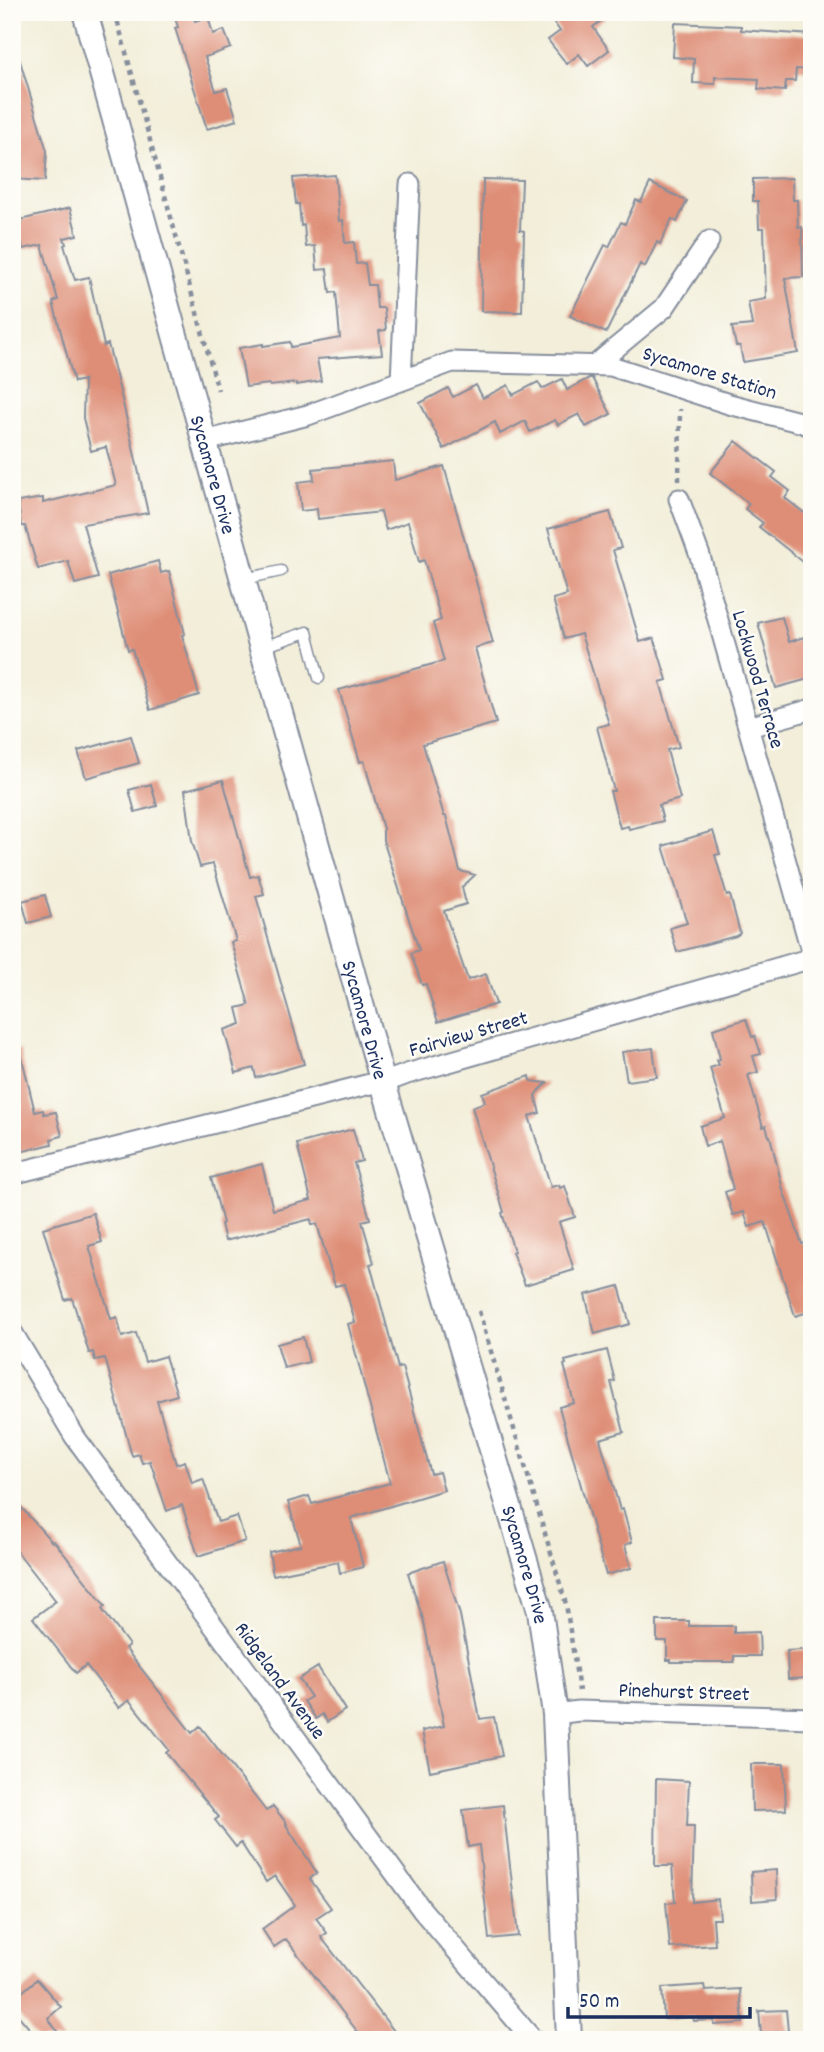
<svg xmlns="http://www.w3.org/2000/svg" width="824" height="2052" viewBox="0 0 824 2052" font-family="Dekko,sans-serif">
<rect width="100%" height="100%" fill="#fdfcf7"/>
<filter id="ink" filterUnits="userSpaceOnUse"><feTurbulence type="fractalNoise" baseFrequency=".0143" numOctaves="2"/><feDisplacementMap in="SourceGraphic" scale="14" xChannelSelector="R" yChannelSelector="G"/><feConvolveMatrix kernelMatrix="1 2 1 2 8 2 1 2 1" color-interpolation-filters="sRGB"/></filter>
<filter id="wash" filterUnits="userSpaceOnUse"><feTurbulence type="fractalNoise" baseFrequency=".00686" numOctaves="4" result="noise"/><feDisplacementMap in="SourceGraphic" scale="28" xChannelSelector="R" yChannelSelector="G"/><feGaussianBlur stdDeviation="1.57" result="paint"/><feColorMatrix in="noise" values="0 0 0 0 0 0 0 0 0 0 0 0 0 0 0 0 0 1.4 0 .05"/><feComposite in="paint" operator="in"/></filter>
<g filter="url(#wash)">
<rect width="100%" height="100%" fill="#f2eed9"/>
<g id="blocks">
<path fill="#de8d76" d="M173 12H191L195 21 208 17 213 34 224 30 231 48 205 57 216 91 227 88 237 120 207 129 175 28 178 27Z
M546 12H613L593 27 609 50 588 66 579 54 567 64 548 40 560 31Z
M675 23 741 26V30L812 35V70L796 69 795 81H786L785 91 758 89 759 79 715 77V84L693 83 694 59 673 57Z
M17 51 47 151 45 181 12 179V52Z
M335 175 339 221 343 220 345 243 354 242 356 264 365 263 368 285H375L377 308H384L386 330 379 331 382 354 317 359 321 381 296 385V383L270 386 269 384 246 387 239 348 263 344V346L290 342 291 347 340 338 336 292 330 293 327 269 317 270 315 246 306 247 304 225 301 226 299 204H296L293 178Z
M792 178 793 200H797L798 227H802L803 277 785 278 798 353 743 362 740 346H736L732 327 752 325 748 302 766 299 764 228H759L758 201H753V179Z
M483 179 522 180 520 230 524 231 522 312 481 311Z
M650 183 687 201 677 222 672 219 660 244 657 242 645 267 640 264 606 333 570 316 605 245 609 247 621 222 625 224 636 200 641 202Z
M70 208 77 235 64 238 66 244 64 245 75 280 89 277 104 346 108 344 122 399 148 513 83 524 98 578 75 584 68 561 38 569 25 526H21L18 502 43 498V503L116 485 106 447 91 451 83 418 84 380 74 382 53 302 58 300 42 245 23 249 16 221Z
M589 378H592L611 414 586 427 579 414 558 425 555 420 530 432 525 421 500 434 495 422 444 449 420 403 448 388 453 397 476 385 483 398 508 385 513 395 538 382 542 389 562 379 567 390Z
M736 441 776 472 772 477 790 491 785 498 812 519V569L759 527 763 523 745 509 749 504 710 473Z
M393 461 395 480 444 466 493 643 475 648 496 723 423 744 444 816H446L460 871 475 875 462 887 466 904 444 911 468 980 486 974 496 1004 438 1022 426 984 422 985 411 953 419 950 383 840V829L364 761 360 762 339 690 444 661 433 623 441 620 424 560 419 562 408 522 386 530 381 512 318 519 317 509 301 511 298 482 314 480 313 469Z
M610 512 621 548 613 550 640 642 654 638 667 680 660 682 679 747 667 750 680 799 659 805 663 821 629 829 628 826 620 828 610 791H614L597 727 609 724 581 634 564 639 553 599 567 595 548 529Z
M158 561 161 573 169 571 185 634 182 635 199 695 150 710 132 649 128 650 108 575Z
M782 617 789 642 804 637 812 664V678L776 688 758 623Z
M131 736 139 763 86 778 78 751Z
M223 780 250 877 258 875 264 894 256 896 304 1064 256 1078 254 1068 236 1073 224 1030 241 1024 237 1008 249 1005 231 942 236 941 213 864 200 867 192 841 185 790Z
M151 784 157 806 135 812 129 790Z
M713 831 720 854 715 855 727 896 730 895 740 933 736 936 677 952 670 928 687 923 663 846Z
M45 895 51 917 28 923 22 901Z
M746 1019 752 1037 755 1036 761 1054 753 1056 758 1072 748 1075 763 1127 766 1126 769 1136H770L783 1190 802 1244 812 1241V1311L795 1316 765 1222 749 1227 744 1212 733 1215 725 1192 733 1189 720 1141 705 1146 700 1126 725 1118 710 1068 719 1065 717 1060 720 1059 713 1029Z
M653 1048 657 1077 627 1081 622 1052Z
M20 1050 35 1112 43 1110 44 1114 56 1112 62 1136 51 1139 52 1144 12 1154V1051Z
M530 1076 531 1081 547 1083 535 1095 540 1113 529 1116 551 1187 559 1185 560 1188 565 1186 575 1217 559 1222 574 1270 525 1285 512 1252 514 1251 502 1213 504 1212 472 1107 485 1102 482 1093Z
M353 1129 362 1161 354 1163 370 1219 362 1221 374 1263 370 1264 398 1368 402 1367 431 1474 439 1472 444 1490 351 1518 363 1567 340 1573 338 1562 273 1575 269 1552 301 1545 288 1502 309 1496 312 1504 390 1483 348 1324 355 1322 344 1284 335 1286 317 1224 312 1225 311 1219 225 1241 221 1224 223 1223 211 1178 262 1164 273 1210 311 1200 297 1144Z
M93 1213 102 1242 89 1246 111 1319 117 1317 122 1337 136 1333 145 1362 165 1356 177 1395 157 1401 176 1464 185 1461 192 1483 203 1479 218 1522 237 1516 245 1541 198 1556 182 1505 167 1511 150 1461 142 1463 139 1454 132 1456 105 1358 95 1360 93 1352 89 1353 72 1298 65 1300 43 1228Z
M619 1286 630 1324 595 1334 585 1295Z
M303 1337 309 1362 284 1368 277 1344Z
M607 1350 615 1381 611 1382 624 1432 600 1439 620 1510 623 1509 632 1542 625 1545 631 1568 606 1575 559 1407 574 1403 564 1365 566 1364 565 1361Z
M12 1497 52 1542 54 1541 105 1606 102 1609 129 1645 125 1648 192 1733 200 1726 266 1811 273 1806 287 1824 286 1825 317 1873 310 1879 331 1908 316 1918 327 1933 321 1937 401 2040H364L286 1939 274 1947 262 1929 295 1905 275 1876 266 1882 241 1843 236 1847 215 1820 219 1817 166 1753 169 1750 129 1700 119 1708 86 1665 76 1673 33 1618 56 1601 12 1545Z
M443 1561 460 1615 480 1719 494 1717 502 1756 430 1771 422 1731 444 1726 424 1622 408 1573Z
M657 1621H689V1626H734V1633L759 1632 760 1656H734V1662H671V1660H667V1641H657Z
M812 1649V1678L788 1679 787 1651Z
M318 1667 345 1710 327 1722 322 1714 316 1719 304 1701 311 1697 299 1679Z
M751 1764H784L786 1810 752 1811Z
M656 1779 689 1781 687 1826H694L692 1902 718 1899 720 1919H713L715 1945 670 1948 666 1903 675 1902 672 1866H655Z
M503 1805 518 1936 489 1939 479 1845 468 1847 463 1810Z
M776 1870 777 1899 752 1901 751 1872Z
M37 1979 61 2007 48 2018 63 2040H39L12 2008V2001Z
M704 1985 705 1991 740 1989 743 2023 714 2025V2020L694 2021 693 2017 664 2019 662 1988Z
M786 2010 788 2031 761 2034 759 2011Z"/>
</g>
</g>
<g filter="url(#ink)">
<use href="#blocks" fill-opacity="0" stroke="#868e9c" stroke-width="2"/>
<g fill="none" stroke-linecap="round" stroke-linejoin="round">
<defs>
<path id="service" d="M244 579 281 571
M263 647 307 632 319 678"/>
<path id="minor" d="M594 366 664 308 709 241
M401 381 410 184
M205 441 308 415 452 362 611 366 729 404 803 423 812 427
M679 499 700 556 812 954
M749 727 812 709
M12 1174 374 1083H383L407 1074 812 958
M12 1332 75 1437 422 1910 533 2040
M555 1714 579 1711 812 1718"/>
<g id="tertiary">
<path id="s1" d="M85 12 383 1083 540 1611 555 1714 569 2040"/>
</g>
</defs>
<use href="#service" stroke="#868e9c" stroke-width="13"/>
<use href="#minor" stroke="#868e9c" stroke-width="23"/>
<use href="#tertiary" stroke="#868e9c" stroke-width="28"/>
<path stroke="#868e9c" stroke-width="4.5" stroke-dasharray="5 5" stroke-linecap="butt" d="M115 12 218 390
M679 481 680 409
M479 1311 566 1604 579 1691"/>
<use href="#service" stroke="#fff" stroke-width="10"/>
<use href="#minor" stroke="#fff" stroke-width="19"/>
<use href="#tertiary" stroke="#fff" stroke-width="24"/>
</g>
</g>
<g text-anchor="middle" stroke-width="5" stroke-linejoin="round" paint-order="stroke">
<g font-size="21" fill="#1b2f5e" stroke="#fdfcf7">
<text transform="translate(710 372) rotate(17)" y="7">Sycamore Station</text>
<text dy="7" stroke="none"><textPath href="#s1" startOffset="480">Sycamore Drive</textPath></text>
<text transform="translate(759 679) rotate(74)" y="7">Lockwood Terrace</text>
<text dy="7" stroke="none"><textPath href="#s1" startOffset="1046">Sycamore Drive</textPath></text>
<text transform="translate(468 1033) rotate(-16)" y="7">Fairview Street</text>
<text dy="7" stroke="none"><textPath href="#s1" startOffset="1614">Sycamore Drive</textPath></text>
<text transform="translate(281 1680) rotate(54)" y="7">Ridgeland Avenue</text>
<text transform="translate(684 1691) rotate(2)" y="7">Pinehurst Street</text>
</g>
</g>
<rect width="824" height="2052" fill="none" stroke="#fdfcf7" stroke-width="42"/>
<path d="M568 2007v10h182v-10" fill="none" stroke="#1b2f5e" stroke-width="3.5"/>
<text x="579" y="2007" font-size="21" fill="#1b2f5e" stroke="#fdfcf7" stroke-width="5" paint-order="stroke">50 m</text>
</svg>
